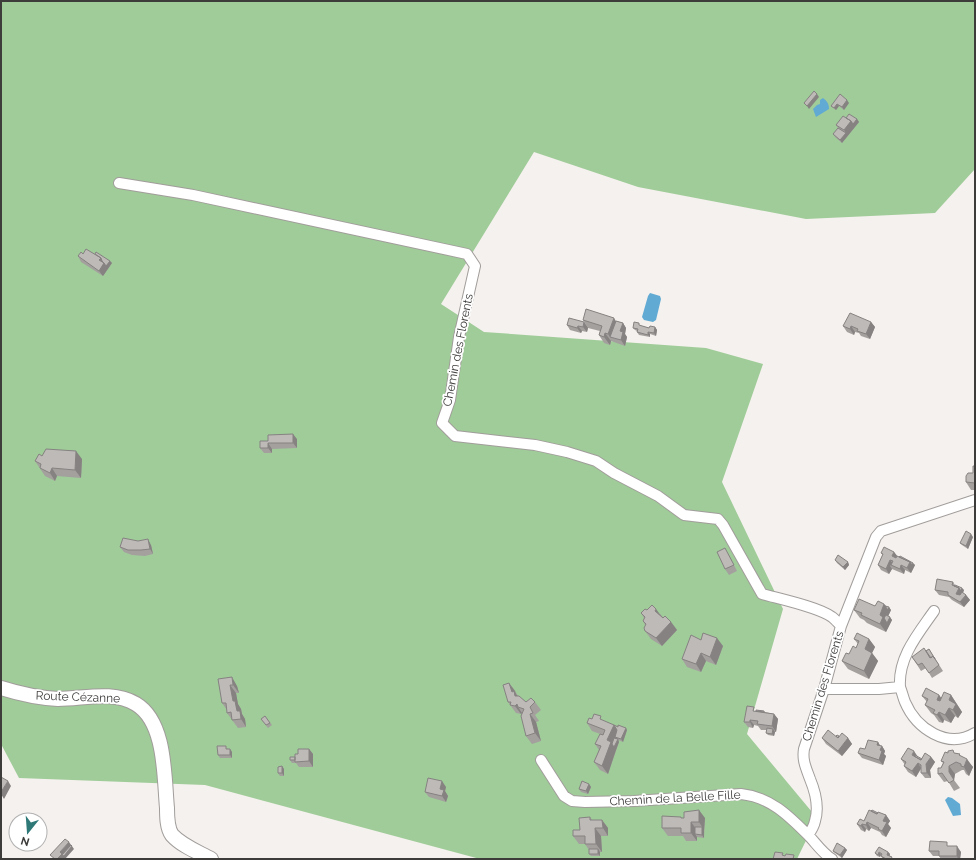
<svg xmlns="http://www.w3.org/2000/svg" width="976" height="860" viewBox="0 0 976 860" font-family="Raleway,sans-serif">
<rect width="100%" height="100%" fill="#f5f1ee"/>
<path fill="#a0cc99" d="M1 1H975V169L935 213 806 219 638 187 534 152 441 304 484 332 706 348 763 364 722 482 783 609 747 734 817 818 797 859H480L205 785 19 778 1 744Z"/>
<path fill="#60aad4" d="M823 98C827 101 829 104 829 109L816 117 813 109 817 105 820 104V100Z
M650 293 660 296 661 299 656 320 653 322 644 320 642 317 648 296Z
M948 797 952 798 960 804 961 815 953 816 945 800Z"/>
<g fill="none" stroke-linecap="round" stroke-linejoin="round">
<defs>
<path id="street" d="M119 183 193 195 467 254 475 266 459 337 450 400 442 423 455 436 535 445 567 452 596 461 614 473 658 496 684 515 718 519 723 525 762 594C780 599 818 607 832 617 835 619 838 623 841 626L824 689 804 749C802 760 806 768 810 779 815 791 819 808 815 821 814 826 811 831 808 835
M841 626 876 537 881 531 975 500
M900 687C898 657 918 634 934 611
M824 689H879L900 687C902 692 903 697 905 702 916 728 947 750 975 733
M541 760 564 796 572 801 585 802 634 801 741 794C770 797 788 815 808 835 816 843 822 853 832 859"/>
<path id="secondary" d="M1 688C20 694 38 698 58 699 84 699 112 690 136 704 166 722 164 777 167 808 167 816 167 828 172 835 182 846 198 852 211 859"/>
</defs>
<use href="#street" stroke="#a19d9b" stroke-width="12"/>
<use href="#secondary" stroke="#a19d9b" stroke-width="16"/>
<use href="#street" stroke="#fff" stroke-width="10"/>
<use href="#secondary" stroke="#fff" stroke-width="14"/>
</g>
<path fill="#a3a09e" d="M849 103 844 110 839 106 836 110 831 106Z
M846 118 857 119 859 122 842 143 835 137 833 134 838 128 836 125Z
M83 254H95L110 261 112 263 103 276 81 262 78 256Z
M583 320 616 321 623 323 626 328 625 334 627 337 625 346 611 341 610 345 604 343 599 335 600 331 588 328Z
M584 322 588 328 587 332 582 331 581 333 570 330 567 325Z
M871 322 875 327 870 339 861 336 859 333 855 332 854 335 847 332 843 326Z
M641 326 649 328 655 327 657 330 656 336 650 334V337L639 335 637 332V331L635 330 633 328Z
M297 439V448L272 449V453H264L260 448 268 441Z
M42 456 82 459 81 478 57 476 55 481 45 476 35 461Z
M975 466V490H971L966 482 973 473Z
M973 537 968 549 962 545 960 543Z
M151 545 153 554 145 556 132 555 124 552 120 547Z
M894 552 897 556 915 565 911 573 905 570 904 574 892 569 889 574 881 570 878 565 883 555 881 553Z
M728 553 737 571 729 575 725 569Z
M835 560 848 562 849 565 845 570 837 563Z
M953 582 955 585 964 590 963 593 966 595 970 600 964 607 952 600 949 597 939 595 935 590Z
M884 604 891 610 888 616 892 620 886 632 867 623 864 620 860 618 854 610Z
M641 613 660 614 663 617 671 622 677 630 662 646 651 639 645 631V625L643 621 644 618Z
M854 639H869L875 647 872 653 878 661 869 679 848 669 842 661 856 648 858 644Z
M701 640 723 646 716 665 706 661 701 672 687 667 682 659Z
M929 649 943 671 932 678 926 668 921 671 912 657Z
M218 679 237 686 239 693H236L238 704 241 709 242 714 245 719 246 727 238 728 227 713V710L222 703Z
M509 683 515 691 518 696 526 702H535L541 710 535 715 539 721 536 722 541 741 532 744 526 736 522 714V713L521 714 516 713 508 702Z
M939 695 941 698 951 695 962 712 958 718 955 716 951 723 944 720 943 723 939 722 934 715 931 713 925 705 927 702 922 696Z
M758 710 764 711 765 712 774 714 778 719 776 732H775L774 736 768 735 766 733V730H761L758 726 754 725 753 728 748 727 744 722Z
M265 716 272 725 268 728 261 719Z
M592 719 604 721 627 730 623 742 618 740 619 742 608 774 600 770 594 762 599 750 595 744 603 735 592 731 587 723Z
M839 736 848 738 852 744 842 756 826 744 822 738Z
M878 742 880 746H882L885 751 884 754 886 756 883 765 862 758 858 753Z
M228 748V749H230L232 752V758H220L218 755Z
M309 749 313 754V767H299L296 763H292L290 760 295 757 298 754Z
M956 753 961 756 973 767 969 776 966 774 964 770H962L955 774 954 780 960 788 954 791 948 781 944 782 938 774 943 763 941 761Z
M917 757 922 759 931 757 935 762 930 770 931 778H925L921 773V769L916 777 908 772 904 766 905 765 901 759Z
M282 766 284 769V776H280L278 773Z
M589 784 591 787 588 794 581 792 579 789Z
M446 787 445 791 448 796 446 802 429 797 425 792Z
M871 811 886 815 890 821 888 824 891 828 886 837 882 835 880 832 871 828 869 831 866 829 865 832 861 830 857 824 864 821Z
M590 817 592 820H602L608 828V836H601L602 852H600V856H591L589 854V850L585 844H579L573 836 580 830Z
M682 818H705L704 838 697 837V841H686L683 836H668L662 828Z
M950 846 961 852 960 859H941L939 856H933L929 851Z
M845 848 847 850 842 858 835 853 833 851Z
M888 852 890 854V856L893 859H883L881 856V855L880 857 877 856 875 853Z"/>
<path fill="#858281" d="M817 94 819 97 809 109 807 106Z
M847 100 849 103 844 110 842 107Z
M837 104 839 106 836 110 834 108Z
M857 119 859 122 842 143 840 140 846 133 844 130 851 121Z
M101 258 110 261 112 263 103 276 99 271V260Z
M614 318 619 326 610 337 608 334Z
M584 322 588 328 587 332 583 327Z
M871 322 875 327 870 339 866 334Z
M623 323 626 328 625 334 627 337 625 346 621 340 620 331Z
M578 326 582 331 581 333 577 328Z
M851 326 855 332 854 335 850 329Z
M655 327 657 330 656 336 654 333Z
M648 332 650 334V337L648 335Z
M605 333 611 341 610 345 604 337Z
M293 434 297 439V448L293 443Z
M268 443 272 449V453L268 448Z
M76 451 82 459 81 478 75 470Z
M52 468 57 476 55 481 50 473Z
M971 534 973 537 968 549 966 546Z
M148 539 151 545 153 554 150 549Z
M894 552 898 557 896 561 892 556Z
M890 560 894 565H891L890 566 892 569 889 574 886 569Z
M848 562 849 565 845 570 843 567Z
M910 562 913 563 915 565 911 573 907 568Z
M901 565 905 570 904 574 900 569Z
M959 588H962L964 590 960 599 956 594Z
M966 595 970 600 964 607 960 602Z
M884 604 888 610 889 607 891 610 886 621 890 617 892 620 886 632 880 624V615Z
M656 609 662 617 655 611Z
M671 622 677 630 662 646 656 638Z
M717 638 723 646 716 665 710 657Z
M869 639 875 647 872 653 878 661 869 679 864 671 865 649Z
M701 653 706 661 701 672 696 664Z
M232 677 237 686 239 693 233 685Z
M509 683 515 691 516 694 520 699V704L512 692Z
M230 685 236 693 238 704 241 709 242 714 245 719 246 727 241 719 233 701Z
M939 695 945 703 937 700Z
M951 695 962 712 958 718 953 710 949 700Z
M517 704 518 707 522 713 521 714 515 706Z
M949 708 955 716 951 723 945 715Z
M939 712 944 720 943 723 937 715Z
M530 714 536 722 541 741 535 733Z
M774 714 778 719 776 732 772 726Z
M750 720 754 725 753 728 750 722Z
M614 725 619 733 615 737 617 739 614 746 616 750 608 774 602 766 607 740Z
M626 728 627 730 623 742 621 739Z
M773 729 775 732 774 736 772 734Z
M848 738 852 744 842 756 838 751Z
M618 739 619 742 616 750 614 747Z
M878 742 881 747 882 746 885 751 884 754 886 756 883 765 879 760 877 745Z
M230 749 232 752V758L230 755Z
M309 749 313 754V767L309 761Z
M914 751 918 757 916 759 912 755Z
M931 757 935 762 930 770 931 778 927 773 926 764Z
M967 759 973 767 969 776 964 767Z
M918 763 921 768 916 777 912 771Z
M282 766 284 769V776L282 773Z
M949 766 955 774 954 780 949 772Z
M8 781 11 786 4 799 1 794V792Z
M442 781 446 787 445 791 448 796 446 802 442 796 440 789Z
M589 784 591 787 588 794 586 791Z
M699 810 705 818 704 830 699 822Z
M886 815 890 821 888 824 891 828 886 837 882 831 883 821Z
M602 820 608 828V836L603 828Z
M691 822 697 830 695 834 697 837V841L691 833Z
M867 822 871 828 869 831 866 825Z
M862 824 866 829 865 832 861 826Z
M702 827 704 830V838L702 835Z
M595 828 601 836 602 852 596 844Z
M69 842 74 849 65 859H57L60 852Z
M957 846 961 852 960 859H958L957 856Z
M845 848 847 850 842 858 840 855Z
M598 849 600 852V856L598 854Z
M879 852 881 855 880 857 878 855Z
M888 852 890 854 889 857 887 855Z"/>
<path fill="#bebab8" stroke="#858281" d="M814 91 817 94 807 106 804 103Z
M840 94 847 100 842 107 837 104 834 108 831 106Z
M849 114 857 119 853 124 851 121 846 118Z
M843 116 851 121 844 130 836 125Z
M838 128 846 133 840 140 833 134Z
M86 249 101 258 99 260 104 263 99 271 78 256 81 252 83 254Z
M96 252 110 261 106 266 104 263 102 261 101 258 95 254Z
M586 309 614 318 608 334 605 333 604 337 599 335 602 326 583 320Z
M850 313 871 322 866 334 857 331 858 329 851 326 850 329 843 326Z
M569 318 584 322 583 327 578 326 577 328 567 325Z
M616 321 623 323 620 331 623 332 621 340 610 337Z
M634 322 639 323V325L649 328 650 326 655 327 654 333 648 332V335L637 332 638 329 633 328Z
M293 434V443H268V448H260V441H268V435Z
M46 449 76 451 75 470 52 468 50 473 40 468 41 464 35 461 39 454 42 456Z
M973 466H975V483L966 482V476L968 473H973Z
M966 531 971 534 966 546 960 543Z
M123 538 138 541 148 539 150 549 141 550H128L120 547Z
M884 547 894 552 892 556 896 558 897 556 910 562 907 568 901 565 900 569 891 565 893 561 890 560 886 569 878 565 883 554 881 553Z
M725 548 734 565 725 569 717 552Z
M838 555 848 562 843 567 835 560Z
M900 556 913 563 912 565 910 562 899 557Z
M937 579 953 582 952 585 959 588 956 594 960 595 962 592 966 595 960 602 948 595V592L935 590Z
M955 585 962 588 961 591 959 588 954 586Z
M859 599 875 606 878 601 884 604 880 615 883 617 880 624 861 615 862 613 854 610Z
M652 605 656 609 655 611 663 618 665 616 671 622 656 638 645 631 644 628 646 624 643 621 645 617 641 613 645 609 647 610Z
M885 606 889 607 888 610Z
M886 615 890 617 887 623 884 618Z
M703 633 717 638 710 657 701 653 696 664 682 659 691 635 701 640Z
M857 633 869 639 865 649 872 653 864 671 842 661 846 653 849 654 853 646 856 648 859 641 854 639Z
M924 648 930 658 933 656 939 665 929 673 922 663 918 665 912 657Z
M929 649 935 659 933 656 931 658 926 651Z
M232 677 233 685H230L233 701H235L237 711H240L241 719 232 720 231 712 227 713 226 703H222L218 679Z
M509 683 512 692 514 691 515 696H519L526 702 531 698 535 702 530 707 533 713 530 714 535 733 526 736 521 716 524 709 518 707 517 704 515 706 510 705 511 702H508L503 685Z
M926 688 939 695 937 700 940 701 944 692 951 695 949 700 956 704 953 710 949 708 945 715 939 712 937 715 933 713 935 710 925 705 928 699 922 696Z
M747 706 754 707 753 711 774 714 772 726 757 724 758 721 750 720V722H744Z
M756 710 764 711V712L756 711Z
M594 714 601 716 600 719 614 725 607 740 611 742 602 766 594 762 601 746 595 744 600 734 603 735 605 730 587 723 589 718 592 719Z
M265 716 270 723 266 725 261 719Z
M614 725 618 727V725L626 728 621 739 615 737 617 730Z
M767 728 773 729 772 734 766 733Z
M828 730 838 738 842 733 848 738 838 751 822 738Z
M837 735 839 736 838 738 836 736Z
M614 738 618 739 614 747 612 744Z
M868 740 878 742 877 745 882 746 880 750 882 751 879 760 858 753 860 748 865 749Z
M217 746H226V749H230V755H218Z
M908 748 914 751 912 755 921 760 925 753 931 757 926 764 927 773H921V765L918 763 912 771 904 766 906 762 901 759Z
M298 749H309V761L295 762V754H298Z
M953 750 954 753 960 754 959 755 967 759 964 767 961 766V764L956 762 949 766V772L954 780 949 783 942 773 938 774V768H941L944 762 941 761 945 752 948 753V751Z
M915 755 922 759 921 760 914 756Z
M290 757H295V760H290Z
M282 766V773H278V767Z
M1 777 8 781 1 792Z
M428 778 442 781 440 789 444 790 442 796 425 792Z
M582 781 589 784 586 791 579 789Z
M699 810V822H691V833H681V828H662V816L681 817V818H684V812Z
M869 810 877 814 878 812 886 815 883 821 887 822 882 831 878 829 879 828 867 822 866 825 862 824 861 826 857 824 860 819 864 821Z
M872 810 878 813 877 814 871 811Z
M590 817V820H602L603 828H595L596 844H585V836H573V830H580L579 818Z
M695 827H702V835L695 834Z
M65 839 69 842 60 852 62 854 57 859H55L50 855Z
M930 841 947 842V846H957V856H939V851H929Z
M837 843 845 848 840 855 833 851Z
M71 845 72 846 64 856 62 855Z
M879 847 888 852 887 855 892 857 891 859H886L881 856 882 854 879 852 878 855 875 853Z
M589 849H598V854H589Z
M775 852 783 853 782 855 785 856 786 854 794 855 793 859H773Z"/>
<g text-anchor="middle" stroke-width="3.5" stroke-linejoin="round" paint-order="stroke">
<g font-size="12" fill="#3e3c3b" stroke="#fff">
<text transform="translate(458 350) rotate(-79)" y="4">Chemin des Florents</text>
<text transform="translate(823 686) rotate(-73)" y="4">Chemin des Florents</text>
<text transform="translate(78 697) rotate(2)" y="4">Route Cézanne</text>
<text transform="translate(675 798) rotate(-3)" y="4">Chemin de la Belle Fille</text>
</g>
</g>
<rect width="976" height="860" fill="none" stroke="#3e3c3b" stroke-width="4"/>
<g transform="translate(28 832) rotate(197)"><circle r="19" fill="#ffffff" stroke="#b2b1b1"/>
<path d="M0-3L7 15L0 10L-7 15Z" fill="#2f7878"/>
<text y="-6" font-size="11" font-weight="bold" text-anchor="middle" fill="#3e3c3b">N</text>
</g>
</svg>
